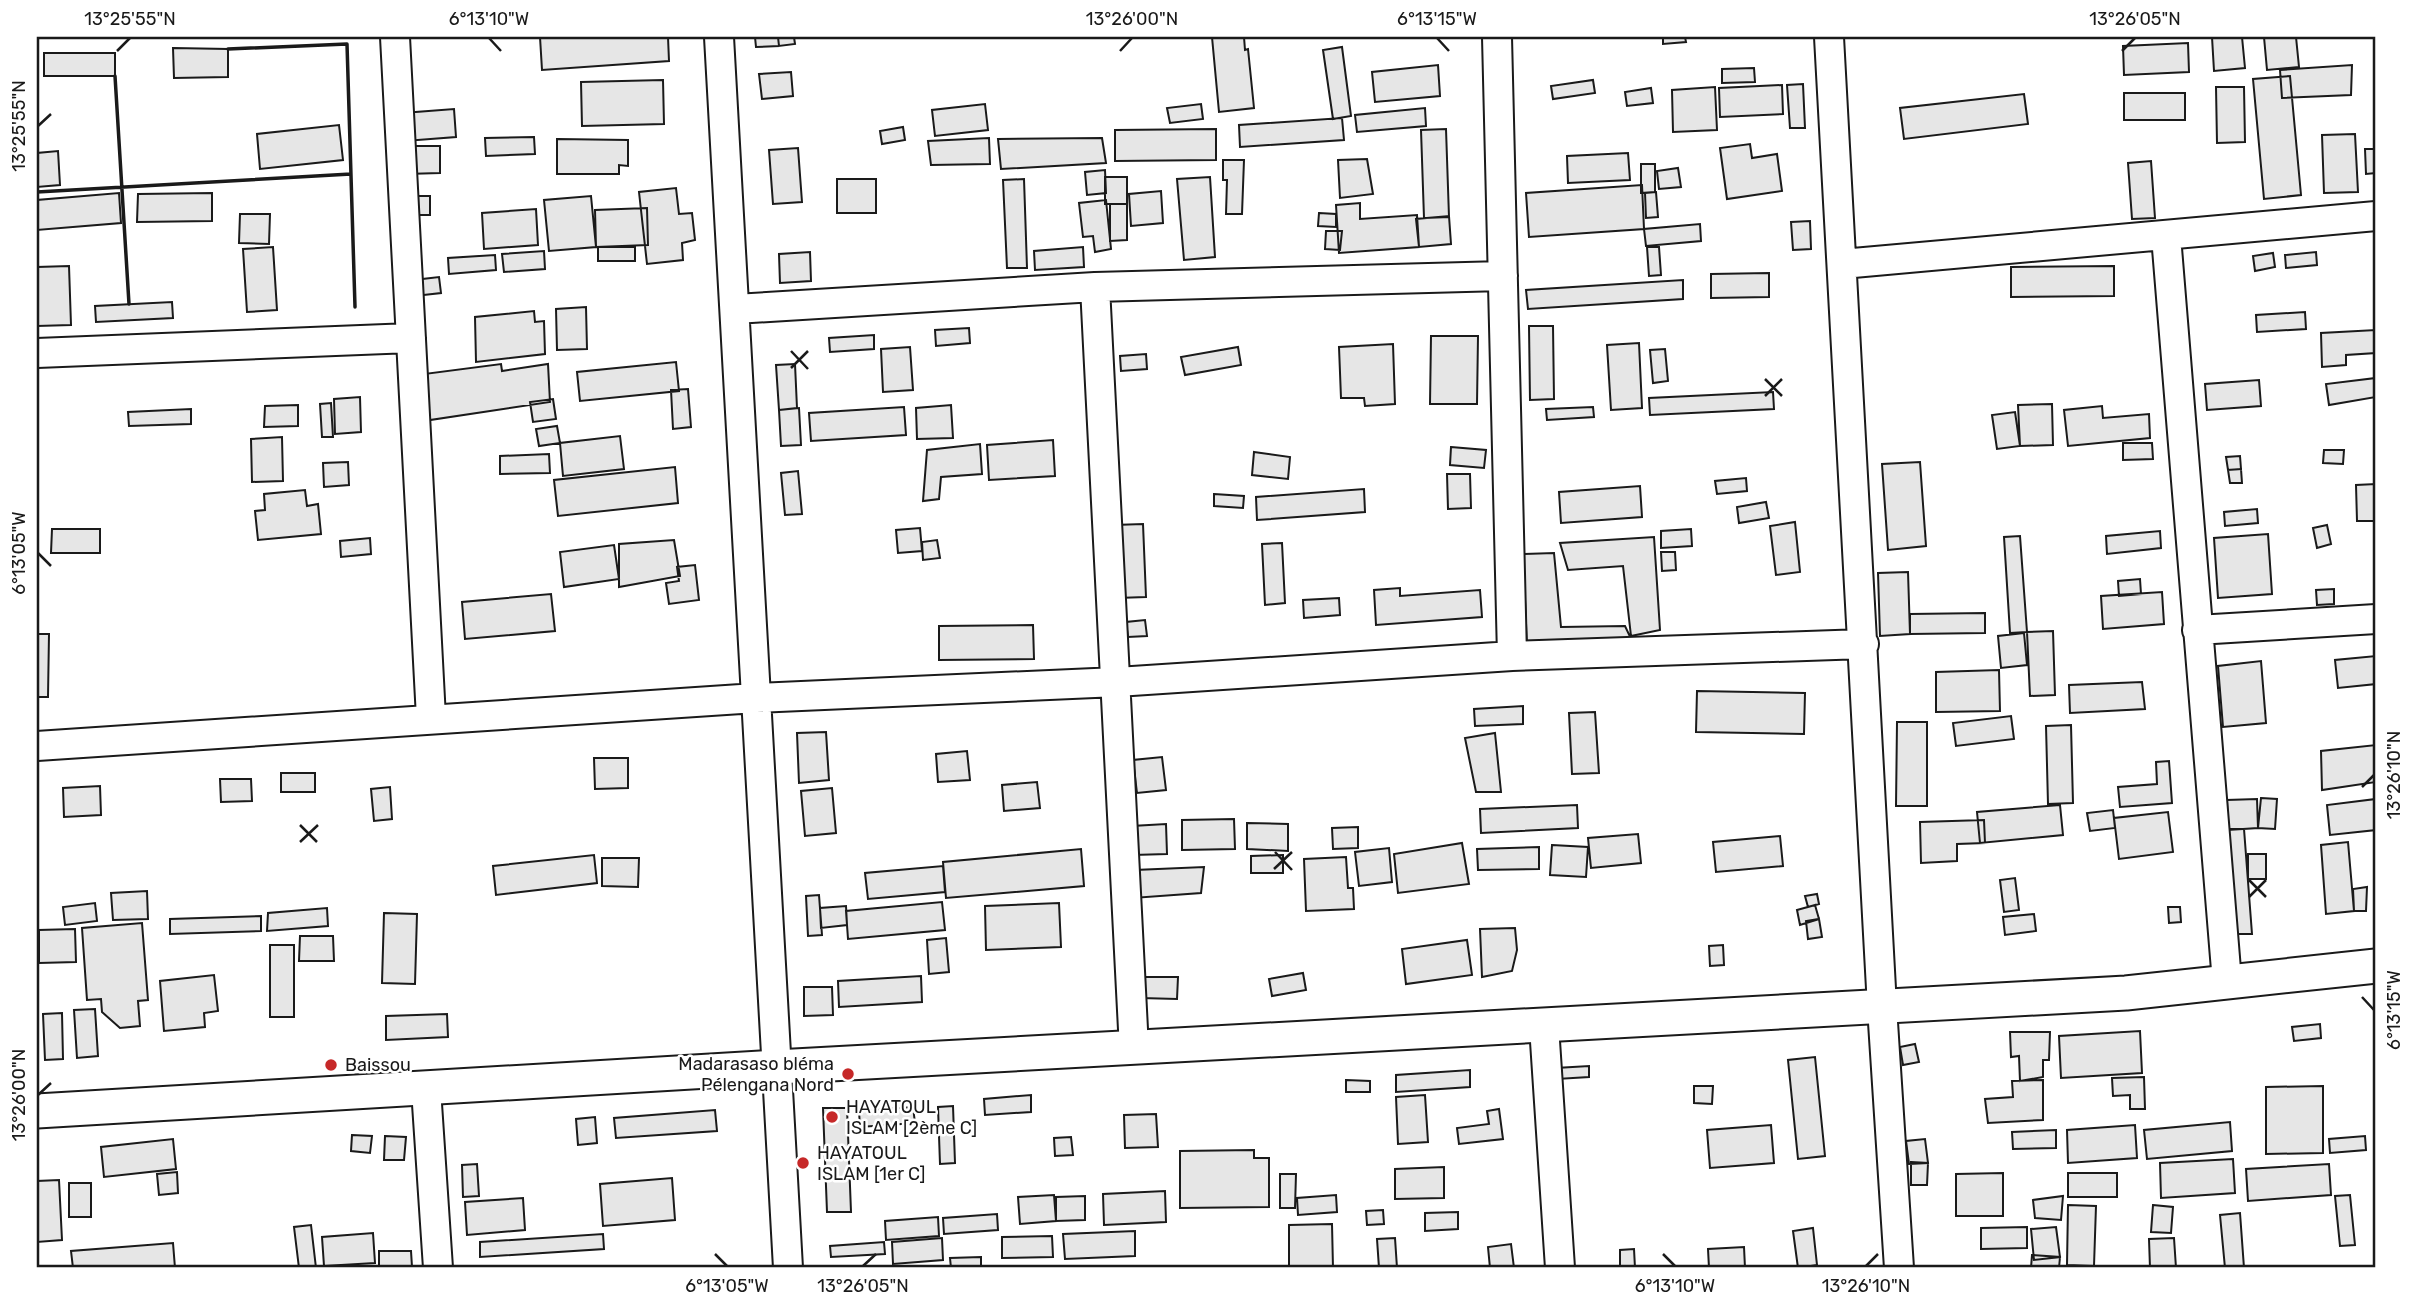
<svg xmlns="http://www.w3.org/2000/svg" width="2413" height="1305" viewBox="0 0 2413 1305" font-family="Rubik,sans-serif">
<rect width="100%" height="100%" fill="#fff"/>
<path fill="#e6e6e6" stroke="#1a1a1a" stroke-width="2" d="M540 37H668L669 61 542 70Z
M755 37H778L779 46 756 47Z
M778 37H794L795 44 779 46Z
M1212 37H1244L1245 50 1248 49 1254 108 1219 112Z
M1663 37H1685L1686 42 1663 44Z
M2212 37H2242L2245 68 2214 71Z
M2264 37H2296L2299 67 2267 70Z
M2188 43 2189 72 2124 75 2123 46Z
M1342 47 1351 116 1333 119 1323 50Z
M173 48 228 49V77L174 78Z
M44 53H115V76H44Z
M1438 65 1440 96 1375 102 1372 72Z
M2352 65 2351 95 2282 98 2280 70Z
M1754 68 1755 82 1722 83V69Z
M791 72 793 96 762 99 759 74Z
M2290 76 2301 195 2264 199 2253 79Z
M663 80 664 124 582 126 581 82Z
M1593 80 1595 93 1553 99 1551 86Z
M1803 84 1805 128H1790L1787 85Z
M1782 85 1783 114 1720 117 1719 88Z
M1715 87 1717 130 1673 132 1672 90Z
M2216 87H2244L2245 142 2217 143Z
M1651 88 1653 103 1627 106 1625 92Z
M2124 93H2185V120H2124Z
M2024 94 2028 124 1904 139 1900 108Z
M985 104 988 130 935 136 932 110Z
M1201 104 1203 119 1170 123 1167 108Z
M1425 108 1426 126 1357 132 1355 115Z
M454 109 456 137 405 141 403 113Z
M1342 118 1344 140 1240 147 1239 125Z
M339 125 343 160 260 169 257 134Z
M903 127 905 140 882 144 880 131Z
M1216 129V160L1115 161V130Z
M1446 129 1449 217 1424 218 1421 130Z
M2355 134 2358 192 2324 193 2322 135Z
M534 137 535 154 486 156 485 138Z
M989 138 990 164 931 165 928 141Z
M1102 138 1106 163 1001 169 998 139Z
M557 139 628 140V166L619 165V174H557Z
M1750 144 1752 158 1777 154 1782 191 1727 199 1720 148Z
M406 146H440V173L406 174Z
M798 148 802 202 773 204 769 150Z
M2365 149H2376V173L2366 174Z
M58 151 60 185 37 187V153Z
M1628 153 1630 180 1568 183 1567 156Z
M1367 159 1373 194 1340 198 1338 160Z
M1223 160H1244L1242 214H1226L1227 180H1223Z
M2151 161 2155 218 2132 219 2128 163Z
M1641 164H1655V192L1641 193Z
M1678 168 1681 187 1659 189 1657 171Z
M1105 170 1106 193 1087 195 1085 172Z
M1105 177H1127V204H1105Z
M1210 177 1215 257 1184 260 1177 179Z
M837 179H876V213H837Z
M1024 179 1027 268H1007L1003 180Z
M1642 185 1644 229 1529 237 1526 193Z
M676 188 679 214 692 213 695 240 682 243 683 260 647 264 639 192Z
M1161 191 1163 223 1131 226 1129 194Z
M1656 192 1658 217 1646 218 1645 193Z
M119 193 121 223 37 230V200Z
M212 193V221L137 222 138 194Z
M410 196H430V215H410Z
M591 196 596 247 549 251 544 200Z
M1106 200 1111 249 1095 252 1093 236 1083 237 1079 203Z
M1360 203V219L1417 215 1419 247 1339 253 1336 205Z
M1110 204H1127V240L1110 241Z
M647 208 648 245 596 247 595 210Z
M536 209 538 245 484 249 482 213Z
M1319 213 1336 214V227L1318 226Z
M240 214H270L269 244 239 243Z
M1449 216 1451 244 1419 247 1416 219Z
M1810 221 1811 249 1793 250 1791 222Z
M1700 224 1701 241 1646 246 1644 229Z
M1326 231H1342L1340 250 1325 249Z
M273 247 277 310 247 312 243 249Z
M598 247H635V261H598Z
M1083 247 1084 267 1035 270 1034 251Z
M1647 247H1659L1661 275 1649 276Z
M544 251 545 269 504 272 502 254Z
M810 252 811 281 780 283 779 254Z
M2316 252 2317 265 2286 268 2285 255Z
M2273 253 2275 267 2255 271 2253 256Z
M495 255 496 270 449 274 448 258Z
M69 266 71 325 37 326V267Z
M2114 266V296L2011 297V267Z
M1769 273V297L1711 298V274Z
M439 277 441 293 415 296 414 280Z
M1683 280V299L1528 309 1526 290Z
M172 302 173 318 96 322 95 306Z
M586 307 587 349 557 350 556 309Z
M534 311 535 322 544 321 545 354 476 362 475 317Z
M2305 312 2306 329 2257 332 2256 315Z
M1529 326H1553L1554 399 1530 400Z
M969 328 970 343 936 346 935 330Z
M2376 330V353L2346 355V365L2322 367 2321 333Z
M874 335V349L830 352 829 338Z
M1431 336H1478L1477 404H1430Z
M1639 343 1642 408 1611 410 1607 345Z
M1393 344 1395 404 1365 406 1364 398H1341L1339 347Z
M910 347 913 390 883 392 881 349Z
M1238 347 1241 365 1185 375 1181 357Z
M1665 349 1668 381 1653 383 1650 350Z
M1146 354 1147 369 1121 371 1120 356Z
M676 362 679 391 580 401 577 372Z
M501 364 502 371 548 364 550 402 430 420 424 374Z
M795 364 797 408 779 410 776 365Z
M2376 378V397L2329 405 2326 384Z
M2259 380 2261 406 2207 410 2205 384Z
M688 389 691 427 673 429 671 390Z
M1773 392 1774 409 1650 415 1649 398Z
M360 397 361 432 335 434 334 399Z
M553 399 556 419 533 422 530 402Z
M331 403 333 437H322L320 404Z
M2052 404 2053 445 2020 446 2018 405Z
M298 405V426L264 427 265 406Z
M951 405 953 438 917 439 916 408Z
M2102 406 2103 418 2149 414 2150 438 2068 446 2064 410Z
M904 407 906 435 811 441 809 413Z
M1593 407 1594 417 1547 420 1546 409Z
M799 408 801 445 781 446 779 410Z
M191 409V424L129 426 128 412Z
M2015 412 2020 446 1997 449 1992 415Z
M557 426 560 443 539 446 536 429Z
M620 436 624 469 563 476 560 443Z
M282 437 283 481 252 482 251 439Z
M1053 440 1055 476 989 480 987 445Z
M2123 443H2152L2153 459 2123 460Z
M980 444 982 474 941 477 939 499 923 501 927 450Z
M1451 447 1486 450 1484 468 1450 465Z
M2324 450H2344L2343 464 2323 463Z
M1254 452 1290 457 1288 479 1252 475Z
M549 454 550 473 500 474V456Z
M2240 456 2241 469 2228 470 2226 457Z
M348 462 349 485 324 487 323 463Z
M1920 462 1926 546 1888 550 1882 464Z
M675 467 678 503 558 516 554 480Z
M2241 469 2242 483H2230L2228 470Z
M798 471 802 514 785 515 781 473Z
M1447 474H1470L1471 508 1448 509Z
M1746 478 1747 491 1717 494 1715 481Z
M2376 484V521H2357L2356 485Z
M1640 486 1642 517 1561 523 1559 492Z
M1364 489 1365 512 1257 520 1256 497Z
M305 490 307 506 318 504 321 534 258 540 255 511 265 510 264 494Z
M1214 494 1244 496 1243 508 1214 506Z
M1766 502 1769 518 1739 523 1737 507Z
M2257 509 2258 523 2225 526 2224 512Z
M1795 522 1800 572 1776 575 1770 526Z
M1143 524 1146 597 1117 598 1114 525Z
M2327 525 2331 544 2317 548 2313 528Z
M920 528 922 551 898 553 896 530Z
M52 529H100V553H51Z
M1691 529 1692 546 1661 548V531Z
M2160 531 2161 548 2107 554 2106 536Z
M2268 534 2272 594 2218 598 2214 538Z
M2020 536 2027 632 2010 633 2004 537Z
M1654 537 1660 630 1631 636 1623 566 1568 570 1560 543Z
M370 538 371 554 341 557 340 541Z
M674 540 680 576 619 587V544Z
M937 540 940 558 923 560 922 542Z
M1282 543 1285 603 1265 605 1262 544Z
M614 545 619 579 564 587 560 552Z
M1661 552H1675L1676 570 1662 571Z
M1554 553 1561 627 1625 626 1634 645 1527 646 1523 554Z
M695 565 699 600 669 604 666 583 679 581 677 567Z
M1908 572 1910 634 1880 636 1878 573Z
M2140 579 2141 594 2119 596 2118 581Z
M1400 588V596L1480 590 1482 617 1376 625 1374 590Z
M2334 589V604L2317 605 2316 590Z
M2162 592 2164 624 2103 629 2101 596Z
M551 594 555 631 465 639 462 602Z
M1339 598 1340 615 1304 618 1303 600Z
M1985 613V633L1910 634V614Z
M1145 620 1147 636 1128 637 1126 622Z
M1033 625 1034 659 939 660V626Z
M2053 631 2055 695 2030 696 2027 632Z
M2024 633 2027 665 2001 668 1998 636Z
M37 634H49L48 697H37Z
M2376 656V684L2338 688 2335 660Z
M2261 661 2266 723 2223 727 2218 666Z
M1999 670 2000 711 1936 712V672Z
M2142 682 2145 709 2070 713 2069 685Z
M1697 691 1805 693 1804 734 1696 732Z
M1523 706V724L1475 726 1474 709Z
M1595 712 1599 773 1572 774 1569 713Z
M2011 716 2014 739 1956 746 1953 723Z
M1897 722H1927V806H1896Z
M2071 725 2073 803 2048 804 2046 726Z
M826 732 829 780 799 783 797 733Z
M1495 733 1501 792H1476L1465 738Z
M2376 745V782L2322 790 2321 751Z
M967 751 970 780 938 782 936 754Z
M1162 757 1166 790 1137 793 1133 760Z
M594 758H628V788L595 789Z
M2169 761 2172 803 2120 807 2118 787 2157 784 2156 762Z
M281 773H315V792H281Z
M220 779H251L252 801 221 802Z
M1037 782 1040 808 1004 811 1002 785Z
M100 786 101 815 64 817 63 788Z
M390 787 392 819 374 821 371 789Z
M832 788 836 833 805 836 801 791Z
M2261 798 2277 799 2275 829 2258 828Z
M2257 799 2258 828 2228 830 2227 800Z
M2376 799V830L2330 835 2327 805Z
M1577 805 1578 828 1481 833 1480 809Z
M2060 805 2063 835 1980 843 1977 812Z
M2113 810 2115 828 2090 831 2087 813Z
M2168 812 2173 852 2119 859 2114 818Z
M1234 819 1235 849 1182 850V820Z
M1984 820 1985 843 1957 844V861L1921 863 1920 822Z
M1247 823 1288 824V851L1247 849Z
M1166 824 1167 854 1133 855 1132 826Z
M1358 827V848L1333 849 1332 828Z
M2228 829H2244L2252 934H2231Z
M1638 834 1641 863 1591 868 1588 838Z
M1780 836 1783 866 1716 872 1713 842Z
M2348 842 2354 911 2326 914 2321 845Z
M1462 843 1469 884 1398 893 1394 854Z
M1552 845 1588 847 1586 877 1550 875Z
M1539 847V869L1478 870 1477 849Z
M1389 848 1392 882 1359 886 1355 852Z
M1081 849 1084 886 946 898 943 862Z
M2248 854H2266V879H2248Z
M594 855 597 883 496 895 493 866Z
M1283 855V873H1251V856Z
M1346 857 1348 888H1353L1354 909 1306 911 1304 859Z
M602 858H639L638 887 602 886Z
M943 866 945 892 868 899 865 873Z
M1204 867 1201 893 1133 898 1135 870Z
M2015 878 2019 910 2004 912 2000 880Z
M2367 887 2366 911H2354L2353 889Z
M147 891 148 919 113 920 111 893Z
M1817 894 1819 904 1808 907 1805 896Z
M819 895 822 935 808 936 806 896Z
M942 902 945 930 848 939 846 911Z
M95 903 97 921 65 925 63 907Z
M1059 903 1061 947 986 950 985 906Z
M1815 905 1819 919 1800 925 1797 910Z
M846 906 847 925 821 928 820 908Z
M2168 907H2180L2181 922 2169 923Z
M327 908 328 926 267 931 268 913Z
M384 913 417 914 415 984 382 983Z
M2034 914 2036 931 2005 935 2003 917Z
M261 916V931L170 934V919Z
M1819 919 1822 937 1808 939 1806 921Z
M142 923 148 1000 138 1001 140 1026 120 1028 102 1012 101 999 87 1000 82 928Z
M1515 928 1517 950 1512 971 1482 977 1480 929Z
M75 929 76 962 39 963V930Z
M300 936H333L334 961H299Z
M946 938 949 972 929 974 927 940Z
M1467 940 1472 975 1406 984 1402 949Z
M270 945H294V1017H270Z
M1723 945 1724 965 1710 966 1709 946Z
M1303 973 1306 990 1272 996 1269 979Z
M214 975 218 1011 204 1013 205 1027 164 1031 160 981Z
M921 976 922 1002 839 1007 838 981Z
M1142 977H1178L1177 999 1141 998Z
M804 987H832L833 1015 804 1016Z
M95 1009 98 1056 77 1058 74 1010Z
M62 1013 63 1059 45 1060 43 1014Z
M447 1014 448 1037 386 1040V1016Z
M2320 1024 2321 1038 2294 1041 2292 1027Z
M2140 1031 2142 1073 2061 1078 2059 1036Z
M2010 1032H2050L2049 1060H2043V1077L2020 1081 2019 1056 2011 1057Z
M1915 1044 1919 1062 1903 1065 1900 1047Z
M1815 1057 1825 1156 1798 1159 1788 1060Z
M1589 1066V1077L1557 1079 1556 1068Z
M1470 1070V1087L1396 1092V1075Z
M2144 1077 2145 1109H2130V1095L2113 1096 2112 1078Z
M1346 1080 1370 1081V1092H1346Z
M2043 1080V1120L1988 1123 1985 1099 2013 1097 2012 1081Z
M1694 1086H1713L1712 1104 1694 1103Z
M2323 1086V1153L2266 1154V1087Z
M1031 1095V1112L985 1115 984 1099Z
M1425 1095 1428 1142 1398 1144 1396 1097Z
M953 1106 955 1163 940 1164 938 1107Z
M913 1107 915 1123 860 1127 859 1111Z
M823 1108H847L851 1212H827Z
M1499 1109 1503 1139 1459 1144 1457 1128 1489 1124 1487 1111Z
M715 1110 717 1131 616 1138 614 1118Z
M1156 1114 1158 1147 1125 1148 1124 1115Z
M595 1117 597 1143 578 1145 576 1119Z
M2230 1122 2232 1151 2147 1159 2144 1130Z
M1771 1125 1774 1163 1710 1168 1707 1130Z
M2135 1125 2137 1158 2068 1163 2067 1130Z
M2056 1130V1148L2013 1149 2012 1132Z
M352 1135 372 1136 370 1153 351 1151Z
M385 1136 406 1137 404 1160H384Z
M2365 1136 2366 1150 2330 1153 2329 1139Z
M1071 1137 1073 1155 1055 1156 1054 1138Z
M173 1139 176 1169 104 1177 101 1147Z
M1925 1139 1928 1163 1909 1164 1906 1141Z
M1254 1150V1158H1269V1207L1180 1208V1151Z
M2233 1159 2235 1193 2161 1198 2160 1163Z
M1911 1162 1928 1163 1927 1185H1911Z
M477 1164 479 1196 463 1197 462 1165Z
M2329 1164 2331 1195 2248 1201 2246 1169Z
M1444 1167V1198L1395 1199V1169Z
M177 1172 178 1193 159 1195 157 1174Z
M2003 1173V1216H1956V1174Z
M2068 1173H2117V1197H2068Z
M1280 1174H1296L1295 1208H1280Z
M672 1178 675 1220 603 1226 600 1184Z
M59 1180 62 1240 37 1242V1181Z
M69 1183H91V1217H69Z
M1165 1191 1166 1222 1104 1225 1103 1194Z
M1054 1195 1056 1221 1020 1224 1018 1197Z
M1336 1195 1337 1212 1298 1215 1297 1198Z
M2350 1195 2355 1245 2340 1246 2335 1196Z
M1085 1196V1220L1056 1221V1197Z
M2063 1196 2061 1220 2035 1218 2033 1200Z
M523 1198 525 1230 467 1235 465 1202Z
M2068 1205 2096 1206 2094 1266 2067 1265Z
M2153 1205 2173 1207 2171 1233 2151 1232Z
M1383 1210 1384 1224 1367 1225 1366 1211Z
M1458 1212V1229L1425 1231V1213Z
M2240 1213 2244 1268H2225L2220 1215Z
M997 1214 998 1230 944 1234 943 1218Z
M938 1217 939 1236 886 1240 885 1221Z
M1332 1224 1333 1268H1289V1225Z
M311 1225 316 1268H299L294 1227Z
M2027 1227V1248L1981 1249V1228Z
M2056 1227 2060 1257 2034 1260 2031 1229Z
M1813 1228 1817 1265 1798 1268 1793 1231Z
M1135 1231V1256L1065 1259 1063 1234Z
M373 1233 375 1263 324 1266 322 1237Z
M603 1234 604 1249 480 1257V1242Z
M1052 1236 1053 1257 1002 1258V1237Z
M942 1238 943 1260 893 1264 892 1242Z
M1395 1238 1397 1268H1379L1377 1239Z
M2174 1238 2176 1268H2150L2149 1239Z
M884 1242 885 1254 831 1257 830 1246Z
M173 1243 175 1268H73L71 1251Z
M1511 1244 1514 1268H1490L1488 1247Z
M1744 1247 1745 1268H1709L1708 1249Z
M1634 1249 1635 1268H1620V1250Z
M379 1251H411L412 1267H379Z
M2032 1255 2060 1257 2059 1268H2031Z
M981 1257V1268H951L950 1258Z"/>
<g fill="none" stroke-linecap="round" stroke-linejoin="round">
<defs>
<path id="minor" d="M395 37 431 718
M719 37 788 1268
M1497 37 1512 656
M1829 37 1882 1007 1899 1268
M2166 236 2227 982
M1842 264 2376 216
M1095 287 1134 1049
M735 309 1095 287 1503 276
M37 353 411 338
M2197 630 2376 619
M37 746 756 698 1117 682 1512 656 1864 644
M1544 1026 1560 1268
M426 1089 438 1268"/>
<path id="tertiary" d="M37 1111 776 1067 2126 993 2376 966"/>
</defs>
<use href="#minor" stroke="#1a1a1a" stroke-width="32"/>
<use href="#tertiary" stroke="#1a1a1a" stroke-width="37"/>
<use href="#minor" stroke="#fff" stroke-width="28"/>
<use href="#tertiary" stroke="#fff" stroke-width="33"/>
<path stroke="#1a1a1a" stroke-width="3.5" d="M228 49 347 44 355 307
M115 76 129 304
M37 192 351 174"/>
</g>
<path fill="none" stroke="#1a1a1a" stroke-width="2.5" d="M489 38 501 51M1437 38 1449 51M117 51 130 38M1120 51 1132 38M2122 51 2135 38M38 126 51 114M791 351 808 369M791 368 808 351M1765 379 1782 396M1765 396 1782 379M38 553 51 566M2362 787 2374 775M300 825 317 842M300 842 318 825M1275 852 1292 870M1274 869 1292 852M2249 880 2266 897M2249 897 2266 880M2362 997 2374 1010M38 1095 51 1083M715 1254 727 1266M1663 1254 1675 1266M863 1266 876 1254M1866 1266 1878 1254"/>
<g fill="#c62828" stroke="#fff" stroke-width="2.5">
<circle cx="331" cy="1065" r="7"/>
<circle cx="848" cy="1074" r="7"/>
<circle cx="832" cy="1117" r="7"/>
<circle cx="803" cy="1163" r="7"/>
</g>
<g text-anchor="middle" stroke-width="5" stroke-linejoin="round" paint-order="stroke">
<g font-size="18" fill="#1a1a1a" stroke="#fff" text-anchor="start">
<text x="834" y="1070" text-anchor="end">Madarasaso bléma<tspan x="834" dy="21">Pélengana Nord</tspan></text>
<text x="345" y="1071">Baissou</text>
<text x="846" y="1113">HAYATOUL<tspan x="846" dy="21">ISLAM [2ème C]</tspan></text>
<text x="817" y="1159">HAYATOUL<tspan x="817" dy="21">ISLAM [1er C]</tspan></text>
</g>
</g>
<rect width="2413" height="1305" fill="none" stroke="#ffffff" stroke-width="77"/>
<rect x="38" y="38" width="2336" height="1228" fill="none" stroke="#1a1a1a" stroke-width="2.5"/>
<g font-size="18" text-anchor="middle" fill="#1a1a1a">
<text x="130" y="25">13°25'55"N</text>
<text x="489" y="25">6°13'10"W</text>
<text x="1132" y="25">13°26'00"N</text>
<text x="1437" y="25">6°13'15"W</text>
<text x="2135" y="25">13°26'05"N</text>
<text transform="translate(19 126) rotate(-90)" y="6">13°25'55"N</text>
<text transform="translate(19 553) rotate(-90)" y="6">6°13'05"W</text>
<text transform="translate(2394 775) rotate(-90)" y="6">13°26'10"N</text>
<text transform="translate(2394 1010) rotate(-90)" y="6">6°13'15"W</text>
<text transform="translate(19 1095) rotate(-90)" y="6">13°26'00"N</text>
<text x="727" y="1292">6°13'05"W</text>
<text x="863" y="1292">13°26'05"N</text>
<text x="1675" y="1292">6°13'10"W</text>
<text x="1866" y="1292">13°26'10"N</text>
</g>
</svg>
